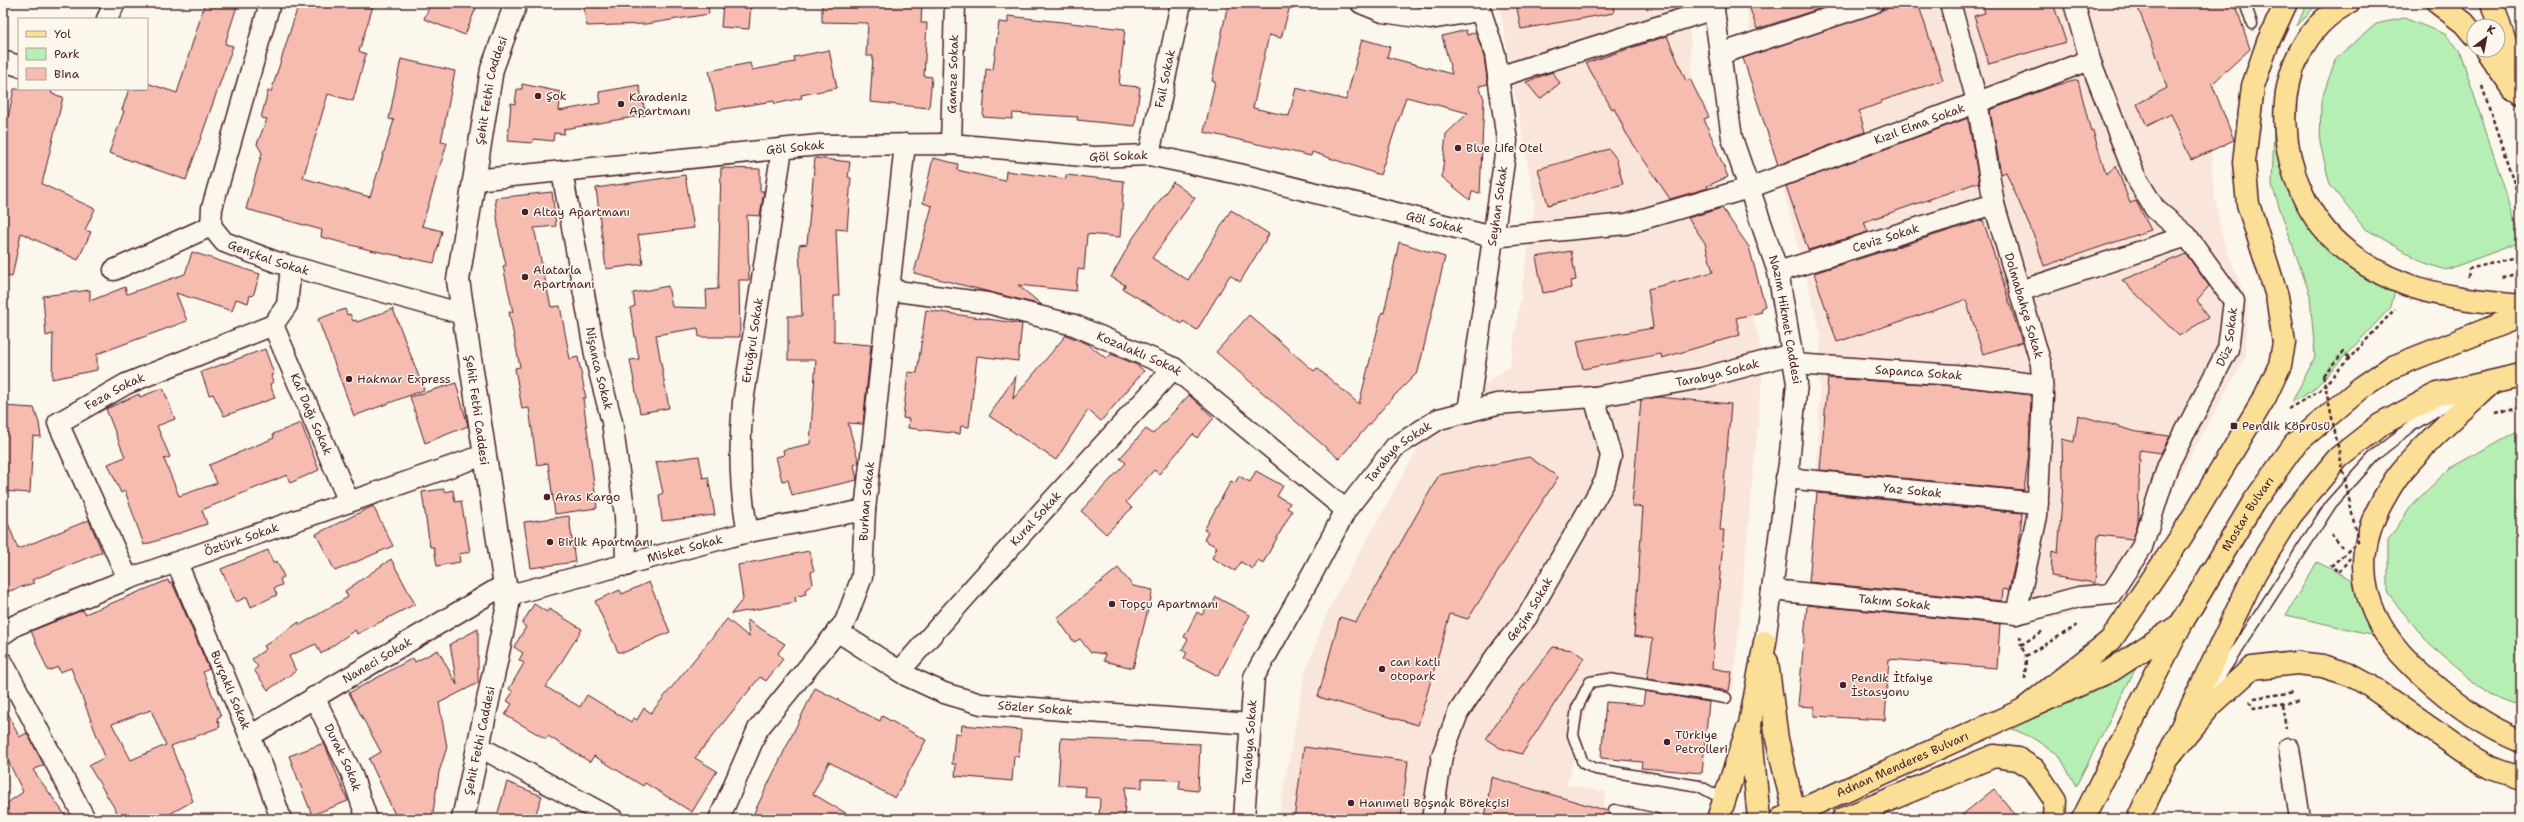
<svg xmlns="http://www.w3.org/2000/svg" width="2524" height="822" viewBox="0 0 2524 822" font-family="'Shantell Sans',sans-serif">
<rect width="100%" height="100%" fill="#fbf7ec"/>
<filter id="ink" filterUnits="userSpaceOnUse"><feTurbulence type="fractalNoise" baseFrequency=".025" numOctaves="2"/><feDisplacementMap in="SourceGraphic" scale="8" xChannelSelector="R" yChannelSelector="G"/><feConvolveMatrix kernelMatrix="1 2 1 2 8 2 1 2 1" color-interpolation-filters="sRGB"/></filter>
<g filter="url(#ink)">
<path fill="#fae5da" d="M1499 3H1688L1694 102 1764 358 1733 690 1596 672 1567 785 1606 792 1600 819H1278L1305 673 1329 608 1431 425 1510 366 1535 205Z
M1746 3H2245L2221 60 2214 94 2211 145 2213 187 2223 240 2247 302 2246 356 2178 478 2120 563 2071 615 2008 625 1813 597 1821 335 1757 87Z"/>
<path fill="#b5efb3" stroke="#80876f" d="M2307 3H2318L2297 26Z
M2404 18 2445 34 2459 49 2521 239V242L2446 270 2425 263 2364 228 2330 185 2320 143 2321 101 2336 58 2376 24Z
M2274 127 2297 205 2395 290 2391 307 2313 390 2292 402 2315 357 2310 295 2272 186Z
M2521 429V707L2489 695 2430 645 2388 594V541L2412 505 2450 468Z
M2317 562 2357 582 2375 635 2286 615Z
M2142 656 2076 786 2059 755 2031 737 2003 725Z"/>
<path fill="#f6bcb0" stroke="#4a1f2b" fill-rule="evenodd" d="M205 3H238L225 44 233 46 186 180 109 153 124 111 122 110 129 89H147V83L177 93Z
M299 3H374L359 51 366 54 353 101 328 94 303 178 370 197 394 120 389 119 401 59 455 71 441 142 447 143 422 226 442 231 434 263 370 250 321 237 322 230 246 209 262 153 257 144 267 119 261 118 268 91 271 92Z
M431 3H478L465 35 424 19Z
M583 3H708L709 14 646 24 587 26Z
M723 3H751L749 29 721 27Z
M822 3H922L921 23H927L924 76 932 77 929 108 870 102 873 56H866L868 23 822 22Z
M1228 3H1291L1281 38 1269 35 1253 108 1289 116 1296 88 1346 100 1362 39 1390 47 1387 57 1452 74 1442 36 1466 30 1467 35 1476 32 1484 57 1488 84 1479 86 1484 99 1480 193 1472 192 1470 200 1442 177 1446 134 1468 113 1406 97 1380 175 1312 152 1311 156 1204 132 1215 82 1212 81Z
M1516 3H1613L1614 13 1521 29Z
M1748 3H1837L1757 29Z
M1903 3H1918L1943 80 1881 101V103L1859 111 1865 132 1778 165 1743 58Z
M1982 3H2053L2066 42 1989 64 1974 16 1985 13Z
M2136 3H2235L2250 49 2212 84 2234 140 2191 160 2171 114 2147 126 2137 104 2167 88 2155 51Z
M1008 16 1125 29 1119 85 1140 87 1135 126 1077 120 1078 117 1013 113 1012 119 983 117 986 69 993 70 999 22 1008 23Z
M1667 36 1686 81 1690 79 1709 117 1704 119 1728 177 1707 186 1708 188 1670 199 1626 133 1614 108 1612 109 1586 63Z
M829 50 837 88 801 95 802 98 775 104 774 101 717 110 709 71 750 63 752 70 795 62 794 57Z
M1552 72 1560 83 1540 99 1526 82Z
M2078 80 2091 132 2093 131 2106 174 2116 166 2130 203 2136 201 2151 230 2044 266 2036 241 2006 172 2001 174 1990 110 2054 86Z
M522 84 561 92 559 111 601 103 599 92 639 85 646 115 564 129V134L554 133 553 141 533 139 532 143 508 141 511 103 515 104 517 89H522Z
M14 89H51L52 94 63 97 42 184 95 209 85 230 91 232 78 260 21 233 12 277 3 276V142Z
M1968 118 1979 182 1864 222 1868 232 1808 250 1786 186Z
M1609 149 1616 158 1623 184 1548 205 1538 169Z
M815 158 850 162 848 177 851 178 847 230 836 229 839 296H834V342L871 345 863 424 848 423 859 463 854 465 857 480 792 495 788 480 782 481 776 457 784 455 783 450 810 444 816 360H788V316H802L799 245 807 244Z
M933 158 958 164 957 170 1005 181 1006 171 1066 179V175L1124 181 1120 237 1087 234 1084 270 1078 269 1076 291 1018 285 1042 305 914 273 932 206 923 203Z
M721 168 760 169V191H764L760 216 747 215 749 280H739L740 337H699L698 328 656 335 669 408 640 413 630 360 639 359 630 308 635 306 633 293 668 286 672 307 707 308 706 290 718 289Z
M685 175 694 228 638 235 643 264 606 269 596 188Z
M1173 182 1195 198 1152 258 1188 280 1231 210 1269 234 1240 282 1230 275 1197 330 1183 321 1182 324 1123 289 1125 285 1111 277 1133 238Z
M552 192 556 226 534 228 551 307 560 306 570 359 578 357 586 398H583L597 508 555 514 548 463 537 465 529 408 522 409 515 368 520 367 509 312H513L503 266 506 265 499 234 495 198Z
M1722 208 1749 247 1765 306 1761 308 1762 312 1736 318 1740 335 1662 358 1661 354 1583 369 1577 341 1653 328 1648 289 1713 272 1705 243 1688 218Z
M1983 220 2022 342 1983 354 1966 300 1837 342 1814 273Z
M1399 242 1445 257 1418 372 1391 399 1339 459 1216 352 1249 315 1314 371 1317 368 1359 404 1382 312 1384 313Z
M1571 251 1576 280 1571 281 1572 288 1543 293 1536 257Z
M192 252 260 274 253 296 250 295 248 303 236 299 232 311 176 293 187 321 97 354V370L52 379 53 334 46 336 43 296 90 290V301L125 287 127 294 185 274Z
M2186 254 2209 286 2197 300 2208 318 2179 336 2122 280Z
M345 309 347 315 350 314 353 321 356 320 357 322 393 309 424 390 354 416 318 319Z
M926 310 1022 324 1018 361 977 356 969 427 961 426 960 434 908 428 909 419 903 418 908 372 917 373Z
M1066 335 1088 344 1107 359 1111 354 1137 365 1144 371 1101 421 1088 410 1056 460 989 416 1016 375 1013 399Z
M265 349 274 374 271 375 273 382 270 384 275 398 224 416 213 394 209 395 201 372Z
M1828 378 1954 386 2031 395 2029 453 2024 490 1820 470Z
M456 383 468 426 425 443 410 397Z
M163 388 175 419 157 426 170 457 164 459 179 496 217 483 209 465 274 438 273 434 301 423 319 470 290 483 287 475 202 510 207 524 144 545 125 491 121 493 108 464 125 457 106 409 139 394 140 397Z
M1189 395 1214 418 1197 438 1193 434 1159 474 1154 470 1126 502 1132 508 1106 534 1081 511 1126 463 1120 458 1146 429 1153 434Z
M1658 397 1731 404 1720 530H1724L1712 668 1732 672 1729 691 1647 679 1653 639 1634 636 1643 507 1632 506 1641 400Z
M3 406 34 408 39 423 41 437 33 436 30 493 3 491Z
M2078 415 2137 432 2170 436 2161 453 2140 450 2138 522 2133 539 2098 535 2095 583 2051 576 2052 551 2058 553 2060 528 2063 482 2062 439 2074 442Z
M699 456 703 478 708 477 715 515 662 521 659 495 663 493 656 462Z
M1529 457 1558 477 1468 619 1450 614 1418 725 1318 697 1340 617 1356 622 1439 475Z
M1256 471 1283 486 1277 496 1290 503 1287 508 1292 511 1263 563 1258 560 1253 569 1241 562 1235 571 1212 558 1217 547 1204 540 1208 532 1204 530 1231 481 1235 483 1239 476 1250 482Z
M444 489V492L453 490 455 502 461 501 470 552 459 554 460 562 437 566 434 547H430L422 492Z
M1817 493 2022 513 2019 544 2009 590 2003 589 2002 601 1809 582Z
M373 506 393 546 335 571 316 534Z
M4 513 18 549 89 520 102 552 32 580 34 583 3 593Z
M569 516 575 562 531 568 524 522Z
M268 550 273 563 277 561 284 577 280 579 282 585 274 588 277 595 251 607 247 597 236 602 221 569Z
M809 551 814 571 811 572 813 584 805 590 806 594 795 597 796 602 731 614 743 599 738 565Z
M391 559 415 604 357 634 355 630 321 654 316 644 289 656 296 671 268 690 254 670 258 667 252 659 266 649 264 646 299 622 300 625 348 597 345 591Z
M1118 568 1133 586 1153 590 1133 668 1104 661 1105 654 1090 652 1080 639 1074 642 1057 618Z
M168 580 169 583 172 582 209 669 203 672 221 716 217 718 220 727 171 746 193 801 161 819H121L89 766 105 757 71 668 60 672 58 667 48 671 31 631 83 610 85 614ZM151 710 166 745 131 760 112 724Z
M649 582 670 632 625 652H618L595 601 620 590 622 594Z
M1216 597 1250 615 1218 676 1184 658 1187 653 1182 650 1188 639 1184 637 1197 612 1202 615 1207 606 1211 607Z
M534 604 547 612 549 609 582 629 546 687 580 707 587 695 631 722 634 718 637 720 644 708 651 713 727 619 749 637 747 620 785 644 778 653 783 659 766 681 760 677 695 758 717 771 692 812 645 783 643 786 594 756 590 762 548 736 546 739 505 715 512 704 507 701 513 692 509 689 524 663 519 660 523 653 514 647 526 627 522 624Z
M1807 605 2000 624 1997 668 1889 659 1885 720 1814 716V707L1798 706Z
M478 629V683L439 703 447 747 439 772 432 819H397L369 759 381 752 349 693 413 658 415 662 438 650 457 685 450 644Z
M1553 647 1573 650 1584 658 1522 754 1500 748 1486 739 1505 710Z
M815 688 880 721 882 716 926 740 895 798 829 762 813 794 856 819H751Z
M1645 691 1709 702 1702 773 1641 768 1642 762 1601 758 1606 702 1643 705Z
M3 702 19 737 27 733 44 765 33 770 68 819H9L3 810V806L23 792 3 750Z
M962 725 1021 730 1019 757 1014 756 1012 781 955 776 956 764H952L955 733 961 734Z
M1061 738 1200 744 1198 791 1179 789 1180 780 1142 779V788L1126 787 1124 819H1099L1100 798 1085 797 1086 787 1058 785Z
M324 743 348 801 312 815 289 756Z
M1304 747 1408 761 1401 819H1294Z
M1491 777 1608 811 1610 815 1617 819H1485Z
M507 782 542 796 534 819H496Z
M1994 789 2019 819H1957Z"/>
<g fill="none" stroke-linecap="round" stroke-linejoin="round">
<defs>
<path id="lane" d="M2245 3 2252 24
M2207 696 2331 504 2376 454 2413 425 2458 397
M1725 800 1699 786 1596 769 1583 763 1573 735 1577 708 1590 682 1609 679 1726 698
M1614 810 1656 819"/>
<g id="street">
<path id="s1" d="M270 3 212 208 211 226 224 242 276 262 463 314"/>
<path d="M1361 3 1383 12 1430 19 1479 11"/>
<path id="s2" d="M1713 3 1732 138 1778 272 1797 383 1789 463 1765 642"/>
<path id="s3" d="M1950 3 1977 101 1994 204 2041 364 2043 396 2037 516 2016 614"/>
<path d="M107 19 115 3"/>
<path d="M1720 54 1873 3"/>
<path d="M3 61 19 66"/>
<path d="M1498 77 1714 9"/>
<path id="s4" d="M951 144 955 3"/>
<path id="s5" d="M1149 155 1181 3"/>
<path id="s6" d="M562 172 596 360 612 422 625 515 626 566"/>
<path id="s7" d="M474 180 819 145 951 144 1094 157 1149 155 1239 174 1493 237 1626 224 1749 188 2090 60"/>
<path d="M114 270 211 226"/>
<path id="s8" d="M1778 272 1994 204"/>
<path id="s9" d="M889 290 987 303 1074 325 1174 368 1346 510"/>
<path d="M2020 291 2187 236"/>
<path id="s10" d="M273 325 349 502"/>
<path id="s11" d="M1794 364 1955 375 2042 385"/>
<path id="s12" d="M1468 412 1507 141 1495 54 1478 3"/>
<path id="s13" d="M1786 478 2038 503"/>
<path id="s14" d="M748 532C739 489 739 445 743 402L782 149"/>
<path id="s15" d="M177 563 264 770 281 819"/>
<path id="s16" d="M128 579 58 423 126 384 273 325 287 305 291 267"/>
<path id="s17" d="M1772 590 2016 614 2079 597 2111 594 2142 547 2168 465 2228 349 2234 301 2187 236 2155 209 2135 176 2090 60 2074 3"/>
<path id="s18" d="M506 596 748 532 865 510"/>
<path id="s19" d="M837 631 907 676 944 693 981 704 1251 724"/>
<path id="s20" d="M3 634 16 625 128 579 484 455"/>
<path d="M3 663 85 819"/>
<path id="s21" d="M900 671C989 568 1082 468 1174 368"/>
<path id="s22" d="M314 697 351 772 367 819"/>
<path id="s23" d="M250 736 504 585"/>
<path d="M478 746 613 819"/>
<path d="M2289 748 2300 819"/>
<path id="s24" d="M719 819 758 729 845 622 862 577 865 510 905 144"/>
<path id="s25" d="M1244 819 1254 677 1312 574 1346 510 1395 447 1439 419 1497 404 1594 397 1702 378 1792 354"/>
<path id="s26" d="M1432 819 1442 756 1458 713 1496 656 1527 617 1605 481 1611 456 1594 397"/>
</g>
<g id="secondary">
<path id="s27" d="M463 819 508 605 458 280 492 69 516 3"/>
</g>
<g id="primary">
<path d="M1767 662 1777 739 1794 812"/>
<path d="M1718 819 1747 731"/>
<path d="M1759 819 1750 724 1765 642"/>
<path id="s28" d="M1781 819 2112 670 2180 625"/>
<path d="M1843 819 1994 756 2018 759 2034 769 2055 800 2054 819"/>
<path id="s29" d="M2083 819 2181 624 2253 503 2295 444 2362 387 2390 368 2521 316"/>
<path d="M2138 819 2255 573 2291 515 2338 458 2380 425 2438 394 2521 375"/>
</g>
<path id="highway" d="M2348 3C2257 51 2273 193 2345 250 2400 294 2454 298 2521 305
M2438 3 2464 23 2474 35
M2492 3 2521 92
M2486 50 2513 88
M2491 383C2460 412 2428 440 2401 472 2394 480 2388 491 2383 500 2346 565 2366 624 2419 672 2449 700 2483 726 2521 741
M2023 710 2111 640 2181 537 2265 397 2280 365 2284 343 2277 296 2248 204 2244 162 2253 86 2268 42 2286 3
M2169 756 2211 705 2252 668 2297 663 2323 666 2348 674 2370 686 2470 756 2491 768 2521 778"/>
</defs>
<use href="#lane" stroke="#4a1f2b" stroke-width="13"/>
<use href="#street" stroke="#4a1f2b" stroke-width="23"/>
<use href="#secondary" stroke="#4a1f2b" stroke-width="25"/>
<use href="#primary" stroke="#4a1f2b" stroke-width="25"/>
<use href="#highway" stroke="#4a1f2b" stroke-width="25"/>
<path stroke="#4a1f2b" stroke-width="2.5" stroke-dasharray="4 3" stroke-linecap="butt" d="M2482 86 2521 204
M2468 277 2469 269 2521 256
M2502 278 2521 272
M2323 375 2344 352 2349 358
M2288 409 2319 391 2395 309
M2495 413 2521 406
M2331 534 2342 547
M2020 636 2021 645
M2026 656 2078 625
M2025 679 2026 656 2021 645 2043 631
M2254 698 2295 692
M2249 701 2254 708 2298 701
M2282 705 2286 728"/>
<use href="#lane" stroke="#fbf7ec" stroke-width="10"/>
<use href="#street" stroke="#fbf7ec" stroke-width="20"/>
<use href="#secondary" stroke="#fbf7ec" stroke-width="22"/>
<use href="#primary" stroke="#fbdf96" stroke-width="22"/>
<use href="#highway" stroke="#fbdf96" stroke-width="22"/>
<path stroke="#4a1f2b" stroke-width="2.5" stroke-dasharray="4 3" stroke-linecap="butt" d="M2323 375 2358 542 2331 566 2339 572 2350 558"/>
</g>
</g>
<g fill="#4a1f2b" stroke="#fbf7ec" stroke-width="1.5">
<circle cx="538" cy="96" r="4"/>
<circle cx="621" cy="104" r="4"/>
<circle cx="1458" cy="148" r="4"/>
<circle cx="525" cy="212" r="4"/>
<circle cx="525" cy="277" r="4"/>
<circle cx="349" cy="379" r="4"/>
<rect x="2230" y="422" width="8" height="8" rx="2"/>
<circle cx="547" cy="497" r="4"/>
<circle cx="550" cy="542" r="4"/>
<circle cx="1112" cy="604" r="4"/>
<circle cx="1382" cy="669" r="4"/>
<circle cx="1843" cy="685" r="4"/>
<circle cx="1667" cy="742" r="4"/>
<circle cx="1351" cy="803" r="4"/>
</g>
<g text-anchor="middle" stroke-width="3" stroke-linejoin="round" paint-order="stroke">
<g font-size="12" fill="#4a1f2b" stroke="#fbf7ec">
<text dy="4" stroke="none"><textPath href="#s4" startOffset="70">Gamze Sokak</textPath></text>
<text dy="4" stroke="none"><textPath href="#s5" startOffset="78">Fail Sokak</textPath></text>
<text dy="4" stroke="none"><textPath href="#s27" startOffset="740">Şehit Fethi Caddesi</textPath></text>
<text dy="4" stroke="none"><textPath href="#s7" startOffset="1475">Kızıl Elma Sokak</textPath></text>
<text dy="4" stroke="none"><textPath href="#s7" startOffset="323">Göl Sokak</textPath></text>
<text dy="4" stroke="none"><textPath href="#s7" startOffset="647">Göl Sokak</textPath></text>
<text dy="4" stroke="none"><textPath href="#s12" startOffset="208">Seyhan Sokak</textPath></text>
<text dy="4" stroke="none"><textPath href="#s7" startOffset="971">Göl Sokak</textPath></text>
<text dy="4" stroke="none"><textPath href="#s8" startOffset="113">Ceviz Sokak</textPath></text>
<text dy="4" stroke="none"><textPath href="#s1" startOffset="299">Gençkal Sokak</textPath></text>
<text dy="4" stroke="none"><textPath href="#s3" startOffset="312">Dolmabahçe Sokak</textPath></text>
<text dy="4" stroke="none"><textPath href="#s2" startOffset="326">Nazım Hikmet Caddesi</textPath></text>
<text dy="4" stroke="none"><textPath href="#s17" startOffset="627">Düz Sokak</textPath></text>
<text dy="4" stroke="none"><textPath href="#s14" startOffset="193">Ertuğrul Sokak</textPath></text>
<text dy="4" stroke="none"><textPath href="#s9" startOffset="260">Kozalaklı Sokak</textPath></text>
<text dy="4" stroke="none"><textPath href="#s6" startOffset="200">Nişanca Sokak</textPath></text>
<text dy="4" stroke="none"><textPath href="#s25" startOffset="748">Tarabya Sokak</textPath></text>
<text dy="4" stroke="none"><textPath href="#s11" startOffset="125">Sapanca Sokak</textPath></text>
<text dy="4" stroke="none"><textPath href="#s16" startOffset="236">Feza Sokak</textPath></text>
<text transform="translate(477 410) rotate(82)" y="4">Şehit Fethi Caddesi</text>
<text dy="4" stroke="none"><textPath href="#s10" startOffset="97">Kaf Dağı Sokak</textPath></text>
<text dy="4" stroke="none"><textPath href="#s25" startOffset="412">Tarabya Sokak</textPath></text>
<text dy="4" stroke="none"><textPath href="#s13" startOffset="127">Yaz Sokak</textPath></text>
<text dy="4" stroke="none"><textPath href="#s24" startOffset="360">Burhan Sokak</textPath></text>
<text dy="4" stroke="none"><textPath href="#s29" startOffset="347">Mostar Bulvarı</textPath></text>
<text dy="4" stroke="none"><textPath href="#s21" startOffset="204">Kural Sokak</textPath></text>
<text dy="4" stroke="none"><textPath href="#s20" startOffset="257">Öztürk Sokak</textPath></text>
<text dy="4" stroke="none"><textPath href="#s18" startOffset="185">Misket Sokak</textPath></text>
<text dy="4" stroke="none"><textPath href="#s17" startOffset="123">Takım Sokak</textPath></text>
<text dy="4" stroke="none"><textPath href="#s26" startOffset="236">Geçim Sokak</textPath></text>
<text dy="4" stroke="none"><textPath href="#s23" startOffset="148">Naneci Sokak</textPath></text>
<text dy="4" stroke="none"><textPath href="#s15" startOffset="138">Burçaklı Sokak</textPath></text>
<text dy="4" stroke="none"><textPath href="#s19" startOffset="217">Sözler Sokak</textPath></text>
<text dy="4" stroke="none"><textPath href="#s27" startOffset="80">Şehit Fethi Caddesi</textPath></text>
<text dy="4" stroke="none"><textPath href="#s25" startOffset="77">Tarabya Sokak</textPath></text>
<text dy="4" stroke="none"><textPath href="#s22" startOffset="67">Durak Sokak</textPath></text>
<text dy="4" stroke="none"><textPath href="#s28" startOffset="133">Adnan Menderes Bulvarı</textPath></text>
</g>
<g font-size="12" fill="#4a1f2b" stroke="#fbf7ec" text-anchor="start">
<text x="546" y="100">Şok</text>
<text x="629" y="101">Karadeniz<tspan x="629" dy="14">Apartmanı</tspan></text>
<text x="1466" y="152">Blue Life Otel</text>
<text x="533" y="216">Altay Apartmanı</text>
<text x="533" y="274">Alatarla<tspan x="533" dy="14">Apartmanı</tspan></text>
<text x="357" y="383">Hakmar Express</text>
<text x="2242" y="430">Pendik Köprüsü</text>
<text x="555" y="501">Aras Kargo</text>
<text x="558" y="546">Birlik Apartmanı</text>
<text x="1120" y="608">Topçu Apartmanı</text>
<text x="1390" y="666">can katlı<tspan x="1390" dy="14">otopark</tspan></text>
<text x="1851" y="682">Pendik İtfaiye<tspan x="1851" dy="14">İstasyonu</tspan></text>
<text x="1675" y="739">Türkiye<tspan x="1675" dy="14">Petrolleri</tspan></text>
<text x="1359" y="807">Hanımeli Boşnak Börekçisi</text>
</g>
</g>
<rect width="2524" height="822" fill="none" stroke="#fbf7ec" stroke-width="16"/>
<rect x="8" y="8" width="2508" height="806" fill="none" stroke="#4a1f2b" stroke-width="1.5" filter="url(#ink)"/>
<rect x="18" y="18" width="130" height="72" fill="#fbf7ec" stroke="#b4a19f"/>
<rect x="26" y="31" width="20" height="6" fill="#fbdf96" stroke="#b4a19f"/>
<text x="54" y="38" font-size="12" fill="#4a1f2b">Yol</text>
<rect x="26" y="48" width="20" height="12" fill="#b5efb3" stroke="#b4a19f"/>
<text x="54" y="58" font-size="12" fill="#4a1f2b">Park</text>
<rect x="26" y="68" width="20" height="12" fill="#f6bcb0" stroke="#b4a19f"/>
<text x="54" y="78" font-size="12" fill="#4a1f2b">Bina</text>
<g transform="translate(2486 38) rotate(32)"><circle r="19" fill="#fbf7ec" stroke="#b4a19f"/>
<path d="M0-3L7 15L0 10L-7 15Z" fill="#4a1f2b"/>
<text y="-6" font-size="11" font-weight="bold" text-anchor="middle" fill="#4a1f2b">K</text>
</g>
</svg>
